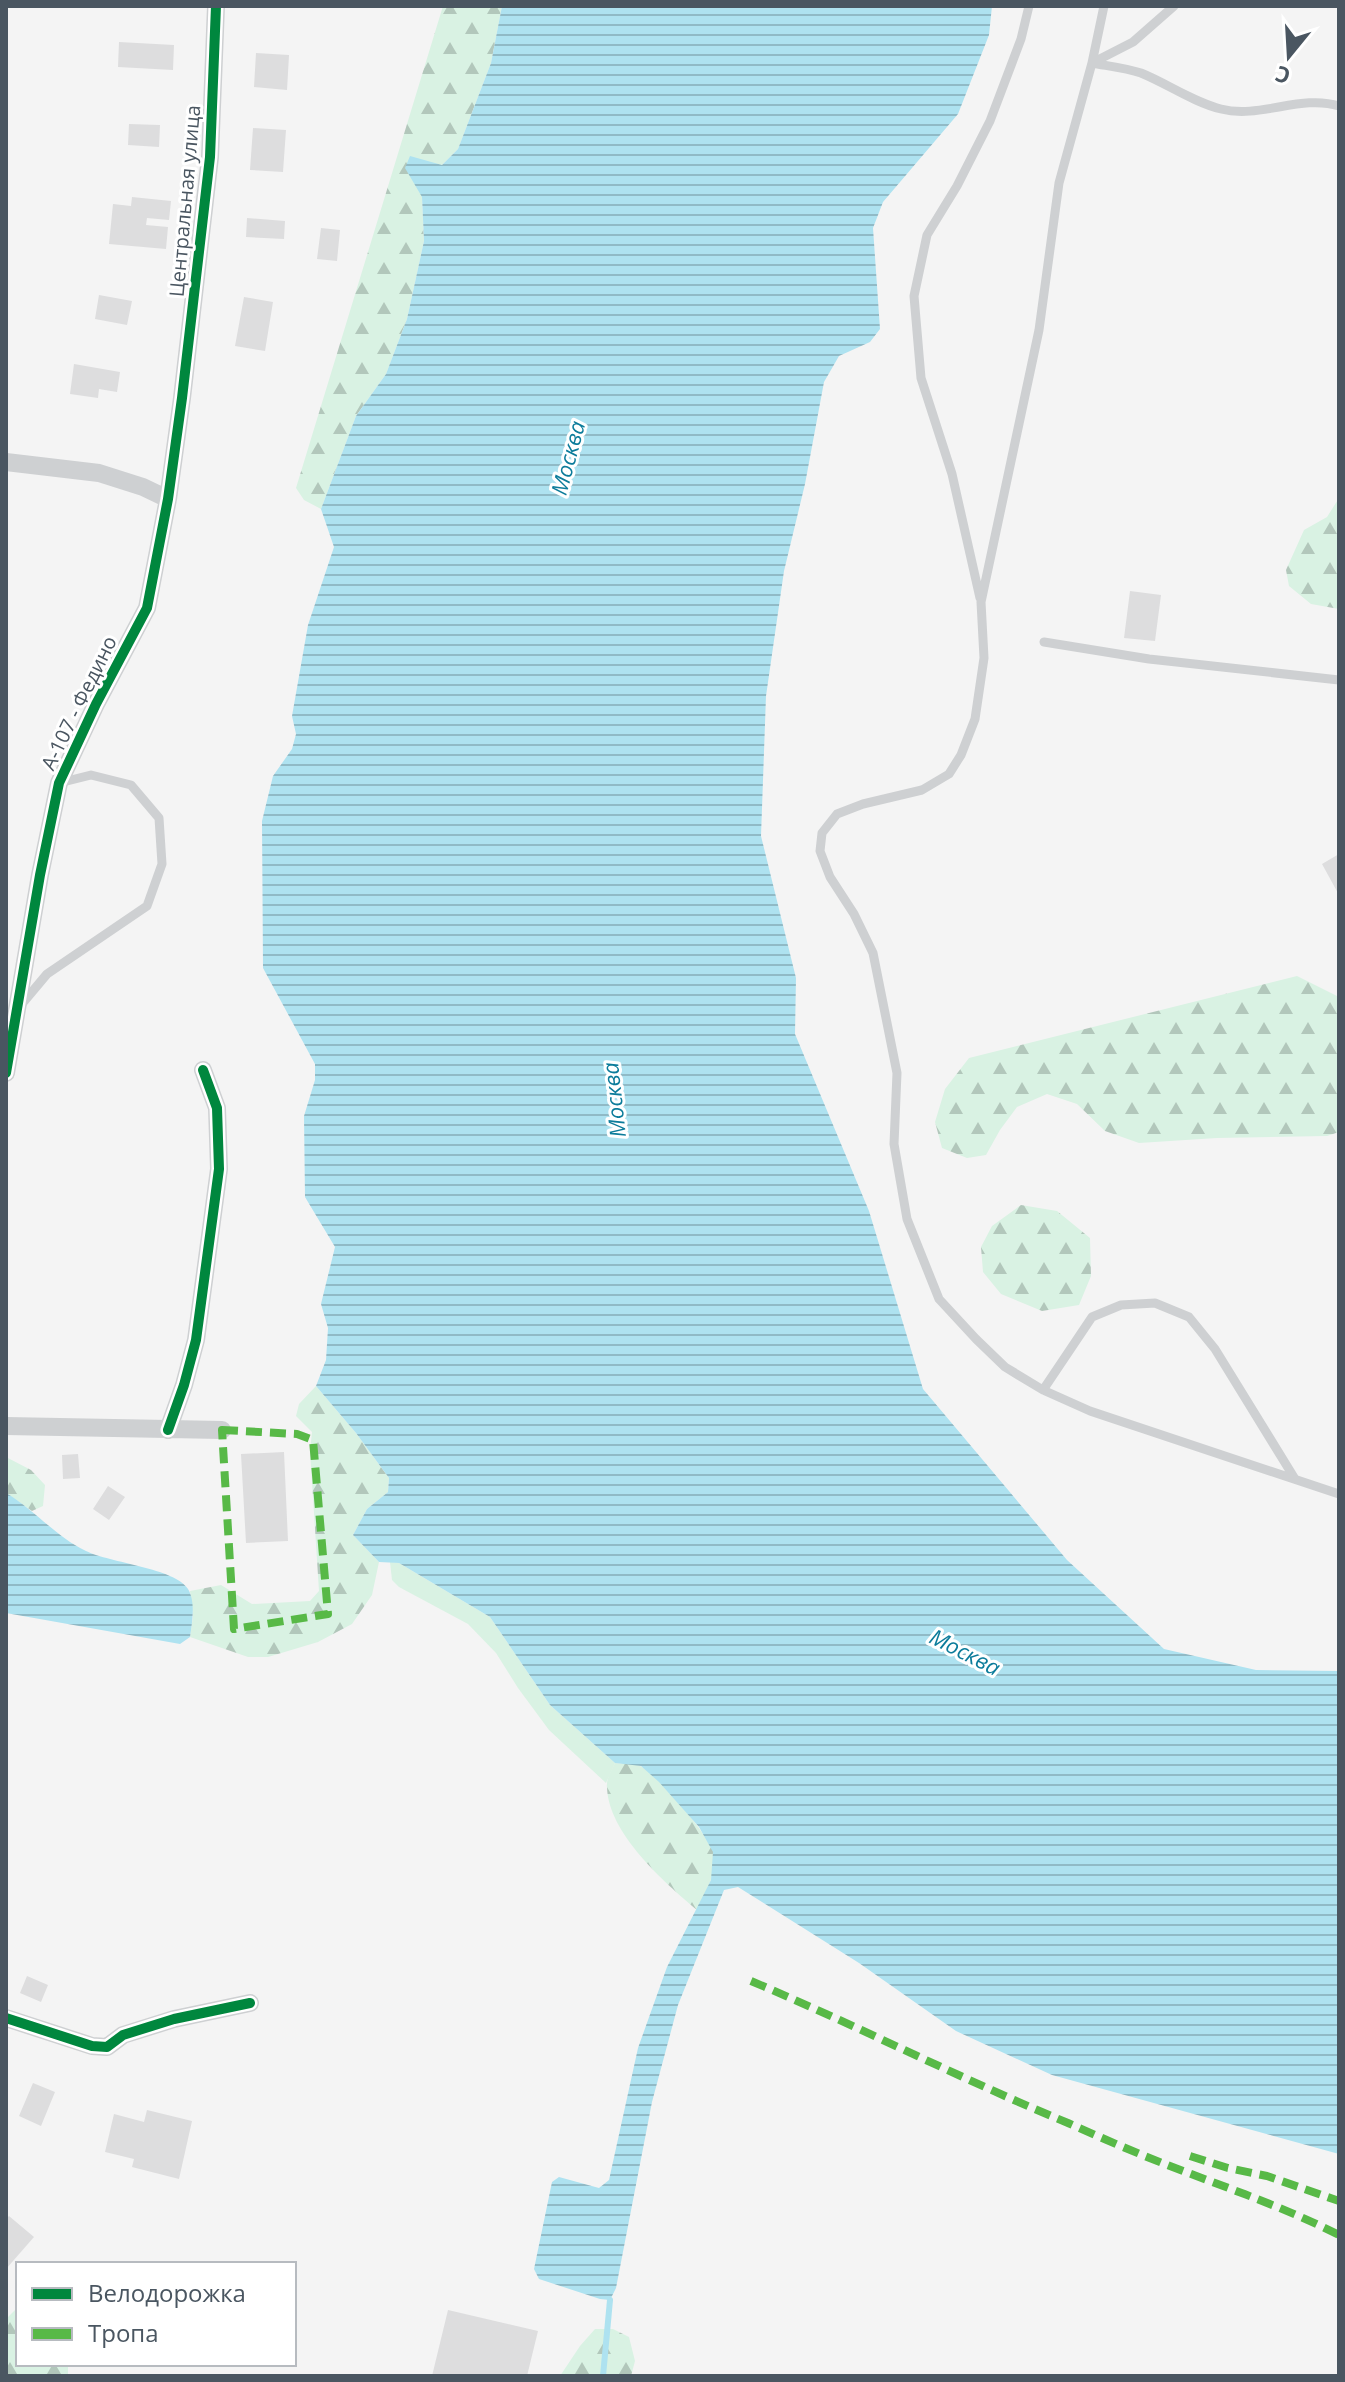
<svg xmlns="http://www.w3.org/2000/svg" width="1345" height="2382" viewBox="0 0 1345 2382" font-family="'Open Sans',sans-serif">
<defs>
<pattern id="forest-firs" width="22" height="20" patternUnits="userSpaceOnUse" patternTransform="scale(2)"><rect width="22" height="20" fill="#d9f2e3"/><path d="M5 1l3.5 6h-7zM16 11l3.5 6h-7z" fill="#b2c7bb"/></pattern>
<pattern id="water-rules" width="6" height="5" patternUnits="userSpaceOnUse" patternTransform="scale(2)"><rect width="6" height="5" fill="#aee2f0"/><path d="M0 2.5h6" fill="none" stroke="#90bac6"/></pattern>
</defs>
<rect width="100%" height="100%" fill="#f4f4f4"/>
<path fill="#d9f2e3" d="M390 1562 399 1563 490 1617 550 1705 615 1763 606 1783 549 1730 518 1688 496 1653 468 1624 399 1587 392 1580Z"/>
<path fill="url(#forest-firs)" d="M443 6H502L491 63 458 149 442 165 422 197 424 241 407 319 386 374 356 416 321 509 304 500 296 488Z
M1339 498V609L1311 604 1289 586 1286 570 1304 530 1327 517Z
M1297 976 1339 997V1132L1327 1136 1217 1138 1139 1143 1105 1131 1077 1104 1047 1094 1017 1107 1000 1130 986 1155 967 1158 942 1148 935 1122 945 1089 969 1058Z
M1021 1205 1057 1211 1090 1238 1091 1276 1079 1305 1042 1311 1001 1294 983 1272 981 1247 992 1226Z
M316 1386 356 1433 389 1478 388 1492 367 1509 353 1535 379 1562 372 1595 352 1624 318 1642 268 1657H248L190 1637 193 1616 190 1591 221 1585 252 1604 310 1601 319 1591 310 1451 312 1432 296 1416 299 1404Z
M6 1457 31 1470 45 1485 43 1506 32 1511 6 1493Z
M615 1763C622 1764 633 1763 640 1766 656 1772 707 1834 713 1851 719 1871 705 1893 697 1910 664 1882 608 1833 607 1787 606 1779 611 1771 615 1763Z
M18 2307V2364H68V2376H6V2319Z
M595 2329H613L629 2337 635 2361 631 2376H560L580 2346Z"/>
<path fill="url(#water-rules)" d="M502 6H992L989 35 958 114 883 202 873 228 880 329 870 342 839 356 824 382 805 484 784 571 766 696 761 836 796 978 795 1034 869 1211 923 1389 1067 1560 1164 1649 1256 1670 1339 1671V2154L1052 2075 956 2031 859 1963 738 1887 724 1890 678 2005 652 2102 616 2288 610 2300 600 2299 539 2279 534 2269 552 2182 559 2177 599 2188 609 2180 638 2048 667 1967 711 1880 713 1852 699 1827 659 1782 641 1766 615 1763 550 1705 490 1617 399 1563 379 1562 353 1535 367 1509 388 1492 389 1478 356 1433 316 1386 326 1360 328 1328 321 1304 335 1247 305 1197 304 1116 315 1080V1064L263 968 262 821 273 776 292 749 296 734 292 716 308 625 334 547 321 509 356 416 386 374 407 319 424 241 422 197 405 168 410 156 442 165 458 149 491 63Z
M6 1493C35 1510 56 1537 86 1551 110 1563 175 1568 188 1589 196 1602 192 1623 190 1637L180 1644 6 1613Z"/>
<g fill="none" stroke-linecap="round" stroke-linejoin="round">
<path stroke="#aee2f0" stroke-width="6" d="M603 2376 610 2300"/>
</g>
<path fill="#ddddde" d="M119 42 174 45 173 70 118 67Z
M256 53 289 55 287 90 254 87Z
M129 124 160 125 159 147 128 145Z
M253 128 286 130 283 172 250 170Z
M132 197 171 201 169 220 147 218 146 225 168 227 166 249 109 244 113 204 131 206Z
M247 218 285 221 284 239 246 237Z
M321 228 340 230 337 261 317 259Z
M99 295 132 301 127 325 95 319Z
M244 297 273 302 265 351 235 346Z
M74 364 120 372 117 392 99 389 98 398 70 394Z
M1130 591 1161 595 1155 641 1124 638Z
M1339 854V895L1322 864Z
M284 1452 288 1541 246 1543 241 1454Z
M78 1454 80 1478 63 1479 62 1455Z
M108 1486 125 1497 109 1520 93 1509Z
M27 1976 48 1985 41 2002 20 1993Z
M33 2083 55 2092 41 2126 19 2116Z
M147 2110 192 2121 179 2179 132 2167 134 2159 105 2152 114 2114 144 2122Z
M9 2216 34 2237 6 2269V2219Z
M448 2310 538 2331 527 2376H432Z"/>
<g fill="none" stroke-linecap="round" stroke-linejoin="round">
<path stroke="#ced0d2" stroke-width="9" d="M1104 6 1092 63 1059 183 1039 330 981 602 984 658 975 719 961 755 949 774 922 790 863 804 837 814 822 833 820 851 830 877 854 914 873 953 897 1073 894 1144 907 1219 939 1299 976 1339 1005 1367 1043 1390 1090 1411 1339 1494
M1092 63C1108 66 1126 68 1141 73 1168 84 1193 102 1221 109 1260 119 1301 94 1339 106
M1092 63 1133 42 1174 6
M980 598 952 474 921 378 914 296 927 235 957 186 990 121 1021 39 1029 6
M1044 642 1149 659 1339 680
M21 1005 47 974 147 906 162 864 159 818 131 785 91 775 59 783
M1043 1390 1092 1317 1121 1305 1155 1303 1189 1317 1215 1349 1295 1479"/>
<path stroke="#ced0d2" stroke-width="18" d="M6 462 99 473 143 487 168 499
M6 1073 40 875 59 783 96 704 147 608 168 499 182 398 210 157 216 6
M6 1426 222 1430
M168 1430 184 1385 196 1340 219 1169 217 1108 203 1070
M6 2018 92 2046 107 2047 123 2035 174 2019 250 2003"/>
<path stroke="#58b947" stroke-width="8" stroke-dasharray="16 8" stroke-linecap="butt" d="M222 1430 297 1434 313 1440 328 1614 234 1629Z
M751 1981C858 2026 961 2079 1068 2123 1102 2138 1136 2153 1170 2166 1227 2188 1284 2207 1339 2235
M1190 2156 1228 2168 1267 2176 1339 2201"/>
<defs>
<path id="cycleway" d="M6 1073 40 875 59 783 96 704 147 608 168 499 182 398 210 157 216 6
M168 1430 184 1385 196 1340 219 1169 217 1108 203 1070
M6 2018 92 2046 107 2047 123 2035 174 2019 250 2003"/>
</defs>
<use href="#cycleway" stroke="#fff" stroke-width="15"/>
<use href="#cycleway" stroke="#00873e" stroke-width="10"/>
</g>
<g text-anchor="middle" stroke-width="6" stroke-linejoin="round" paint-order="stroke">
<g font-size="20" fill="#4a5661" stroke="#fff">
<text transform="translate(185 201) rotate(-85)" y="7">Центральная улица</text>
<text transform="translate(79 703) rotate(-64)" y="7">А-107 - Федино</text>
</g>
<g font-size="22" font-style="italic" fill="#0c7c9b" stroke="#fff">
<text transform="translate(568 458) rotate(-75)" y="8">Москва</text>
<text transform="translate(614 1100) rotate(-96)" y="8">Москва</text>
<text transform="translate(965 1652) rotate(27)" y="8">Москва</text>
</g>
</g>
<rect width="1345" height="2382" fill="none" stroke="#4a5661" stroke-width="16"/>
<rect x="16" y="2262" width="280" height="104" fill="#ffffff" stroke="#b7bbc0" stroke-width="2"/>
<rect x="32" y="2288" width="40" height="12" fill="#00873e" stroke="#b7bbc0" stroke-width="2"/>
<text x="88" y="2302" font-size="24" fill="#4a5661">Велодорожка</text>
<rect x="32" y="2328" width="40" height="12" fill="#58b947" stroke="#b7bbc0" stroke-width="2"/>
<text x="88" y="2342" font-size="24" fill="#4a5661">Тропа</text>
<g transform="translate(1289 56) rotate(198)" stroke="#ffffff" stroke-width="6" paint-order="stroke">
<path d="M0-6L14 30L0 20L-14 30Z" fill="#4a5661"/>
<text y="-12" font-size="22" font-weight="bold" text-anchor="middle" fill="#4a5661">С</text>
</g>
</svg>
